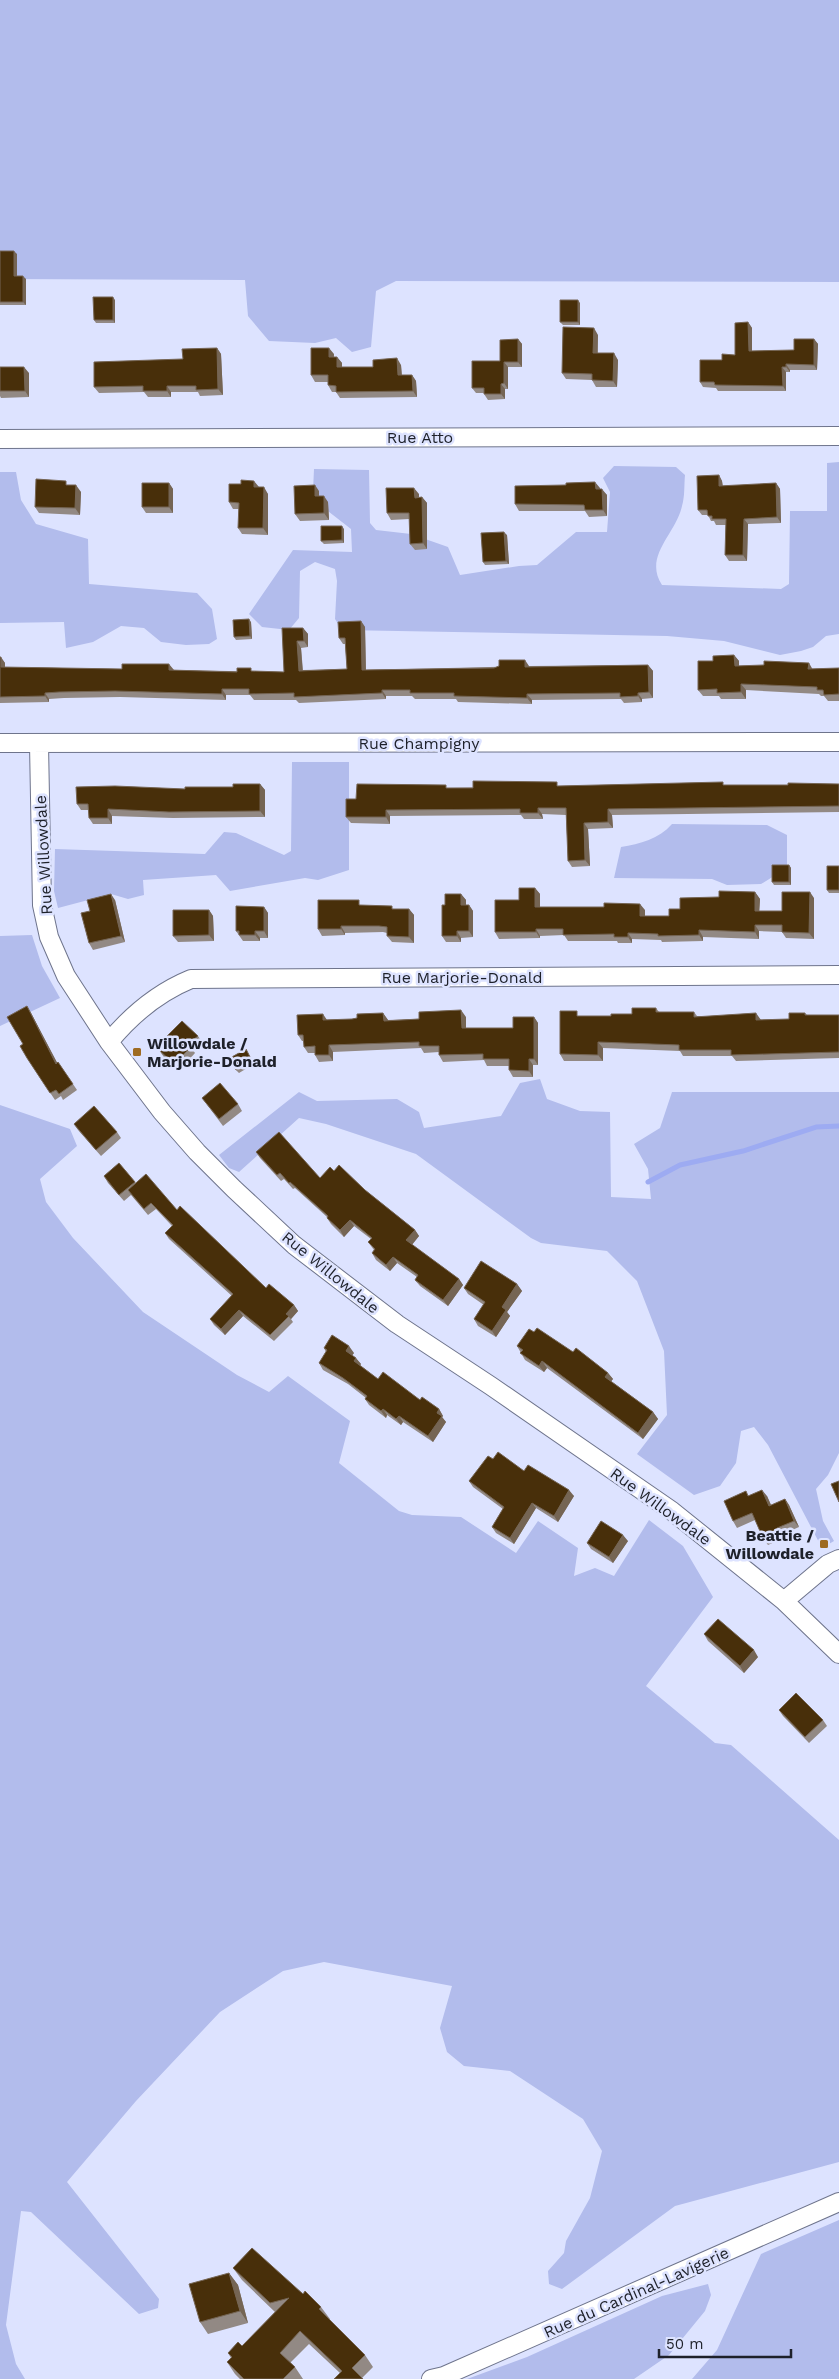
<svg xmlns="http://www.w3.org/2000/svg" width="839" height="2379" viewBox="0 0 839 2379" font-family="'Work Sans',sans-serif">
<rect width="100%" height="100%" fill="#dde3ff"/>
<path fill="#b2bcec" d="M0 0H839V282L396 281 376 291 371 347 352 352 336 338 315 343 269 341 248 316 245 280 0 279Z
M839 462V634L826 636 813 647 801 651 780 655 724 641 667 636 342 630 335 619 337 581 335 569 315 562 300 571 299 618 289 630 262 627 249 614 293 550 352 552 351 529 324 508 313 491 314 469 369 470 370 523 376 530 411 534 448 547 460 575 519 566 537 565 576 532H607L610 492 603 478 614 466 676 467 685 475C684 485 685 496 682 506 676 534 643 556 662 585L781 589 789 584 790 511H827V463Z
M0 472H16L21 500 36 524 88 539 89 584 197 593 212 609 217 639 209 644 186 645 161 642 144 628 121 626 93 642 66 648 64 622 0 623Z
M292 762H349V870L318 880 305 878 230 891 216 875 143 880 144 895 128 899 111 894 58 908 54 891 55 849 205 854 224 832 236 833 284 855 291 851Z
M672 824 767 825 787 835V868L761 884 727 885 712 879 614 878 621 847C640 844 659 839 672 824Z
M32 935 42 966 60 998 0 1026V936Z
M540 1079 547 1099 580 1111 610 1112 611 1197 651 1199 648 1169 634 1144 660 1128 672 1092H839V1453L828 1475 816 1489 823 1521 834 1541 822 1548 768 1445 754 1427 741 1431 736 1463 720 1486 694 1495 637 1454 667 1415 664 1351 637 1281 607 1251 541 1243 531 1238 416 1154 326 1124 299 1118 239 1172 229 1168 219 1155 299 1092 317 1101 397 1099 419 1112 424 1128 501 1116 520 1083Z
M0 1105 70 1129 77 1146 40 1179 46 1202 73 1238 143 1312 237 1375 269 1392 288 1376 350 1421 339 1463 399 1511 412 1515 461 1517 516 1553 538 1521 578 1548 574 1576 595 1568 614 1576 649 1520 683 1546 713 1597 646 1686 715 1743 731 1745 839 1840V2162L675 2206 562 2289 549 2284 548 2271 564 2253 566 2241 590 2198 602 2151 583 2119 510 2071 464 2066 447 2052 440 2028 452 1986 324 1962 283 1971 220 2012 136 2101 67 2182 159 2299 158 2308 139 2314 31 2212 21 2211 6 2325 16 2364 25 2379H0Z
M839 2220V2379H692L717 2350 761 2254Z
M708 2284 711 2295 705 2311 669 2355 634 2379H467L527 2357 662 2296Z"/>
<g fill="none" stroke-linecap="round" stroke-linejoin="round">
<path stroke="#9dabf2" stroke-width="5" d="M648 1182 680 1165 743 1151 816 1127 839 1126"/>
<defs>
<path id="street" d="M0 439 839 436
M0 743 839 742
M39 744 42 905 49 937 66 976 109 1042 162 1112 197 1152 234 1189 294 1245 397 1324 491 1386 672 1511 784 1601 839 1654
M109 1042C132 1014 157 993 191 979L839 975
M784 1601 828 1564 839 1559
M431 2379 444 2376 839 2202"/>
</defs>
<use href="#street" stroke="#6e748c" stroke-width="20"/>
<use href="#street" stroke="#fff" stroke-width="18"/>
</g>
<path fill="#928984" d="M0 251 17 254V276L26 279V305H0Z
M115 300V323H96L94 320Z
M580 303V325H563L560 322Z
M748 322 752 328V351L794 350 814 339 818 344 817 370H790V372H786V391H718L716 388 703 387 700 382 722 360 735 355Z
M598 335V353L618 360 617 387H596L592 380 566 379 562 373Z
M518 339 522 344V367H508V389H505V399L488 400 484 394V393H476L472 388 500 361Z
M217 348 221 354 223 395 200 396 198 392H171V397H148L144 392 99 393 94 387Z
M334 354V357H337L342 363V367H373L401 365 402 375H412L416 381 417 397 340 398 336 392H332L328 385V382H315L311 375Z
M0 367 29 373V397L1 398 0 396Z
M719 475 722 481 723 486 776 483 780 489 781 523 748 524 747 561H729L725 555 726 525H716L714 521H711L708 515H702L698 510Z
M169 483 173 489V513H146L142 507Z
M69 485 81 492 80 515 39 513 35 507Z
M259 487 268 494V535L242 534 238 528 239 509H233L229 502Z
M600 489 607 495V516L589 517 585 511H519L515 504Z
M319 491V496L328 502 329 520 300 521 295 514Z
M419 494V497H422L427 503V549L415 550 410 544 409 519 391 520 387 513Z
M344 529V543L324 544 321 541Z
M507 535 509 564 485 565 483 562Z
M361 621 365 627 366 670 529 666 648 665 653 671V698L642 699V702L624 703 621 699 532 700V704L458 702 456 699H415L412 696H386V699L299 703 296 700H254L250 695H226V700L120 697 64 698 49 699V702L0 703V657L5 663V667L174 670 284 672 303 628 308 634V647L301 648 303 670 347 669 345 644H343L339 638Z
M251 622 252 639 236 640 234 637Z
M734 655 739 661V666L813 669 839 668V701H828L824 696H821L819 694 746 690V699H721L719 696H703L698 690 713 661Z
M260 784 265 790V817L173 818 112 816V824H93L89 818V810H81L77 804 185 789 233 787Z
M839 784V812L612 815 613 828 588 829 590 866 572 867 568 861 566 815 542 814 543 819H524L521 815 390 816V824L351 823 346 817 356 799 448 788 559 786 788 785Z
M789 865 791 868V885H774L772 882Z
M839 866V893H829L827 890Z
M535 888 540 894V907L645 910V916H669L680 909 719 897 755 892 760 899 759 911H782L814 898V939L786 938 782 932 759 931V939L703 937V941L662 942 661 940 632 939V943H618L617 941H568L564 935 540 936V938L499 939 495 932 519 900Z
M461 894 466 900V905H469L473 911V937L461 938V942H446L442 936 445 905Z
M115 900 125 942 93 950 89 943 90 911Z
M362 905 394 909H409L414 915V943L392 942 387 936V933L383 932 345 933V935L322 936 318 929Z
M264 907 268 913V938H260V941H243L236 931Z
M209 910 213 916 214 941 178 942 173 936Z
M27 1006 31 1013 57 1063 58 1062 77 1090 63 1100 61 1096 55 1100 27 1058 23 1044Z
M656 1008 659 1012H694L697 1016 761 1020 789 1019 805 1013 807 1015H839V1058L736 1061 732 1056H683L680 1051 603 1048V1061H564L560 1054 580 1016H611L632 1014Z
M383 1013 388 1020 466 1017V1028H513L534 1017 538 1023V1065H533V1077H513L509 1070V1066H487L484 1060 443 1062 439 1055V1052L424 1053 421 1048 333 1052V1061L319 1062 315 1055V1053H308L304 1047V1041H302L298 1035 327 1020 352 1019Z
M198 1036 202 1042 193 1050 195 1053 179 1071 163 1056 159 1050 164 1045 161 1042Z
M246 1049 254 1064 239 1073 236 1070Z
M202 1098 238 1104 242 1111 223 1126Z
M74 1124 117 1132 121 1138 101 1156 78 1130Z
M256 1152 320 1178 334 1171 365 1190 415 1230 419 1236 412 1245 459 1279 463 1285 448 1306 420 1286 415 1280 417 1277 397 1263 390 1271 376 1260 372 1253 374 1250 368 1242 371 1239 354 1226 344 1237 331 1224 327 1218V1217L295 1188 293 1189 284 1179 281 1181 260 1158Z
M119 1163 136 1183 177 1210 266 1288 294 1305 298 1311 291 1319 293 1322 274 1341 243 1316 225 1335 214 1325 210 1319 232 1296 169 1239 165 1233 172 1226 156 1209 148 1215 131 1195 124 1201 108 1183 104 1176Z
M517 1284 522 1291 507 1312 510 1316 496 1337 478 1326 474 1319 484 1305 468 1294 464 1288Z
M534 1332 573 1352 608 1373 613 1379 611 1381 653 1412 658 1419 643 1439 547 1368 544 1372 525 1360 517 1346Z
M324 1348 354 1353 352 1355 361 1364 360 1365 378 1379 439 1409 443 1416 442 1417 446 1422 433 1442 403 1422 401 1425 387 1415 386 1418 369 1405 365 1399 366 1398 348 1384 323 1370 319 1363 326 1352Z
M493 1459 524 1471 574 1496 558 1522 536 1508 514 1544 496 1533 492 1527 503 1509 473 1487 469 1481Z
M749 1496H767L771 1505 785 1499 789 1505 799 1527 781 1535 783 1538 768 1545 763 1538 755 1520 737 1528 733 1521Z
M628 1541 613 1563 591 1549 587 1543Z
M704 1634 758 1657 744 1673 708 1641Z
M779 1710 823 1720 827 1726 809 1743 783 1716Z
M233 2268 303 2294 321 2307 330 2319H329L365 2355 373 2367 362 2378 340 2373 309 2344 290 2363 295 2367 303 2379H240L235 2374 227 2362 231 2358 228 2353 242 2346 275 2312 242 2280Z
M229 2273 238 2285 248 2323 208 2334 200 2322Z"/>
<path fill="#756554" d="M14 251 17 254V279L14 276Z
M23 276 26 279V305L23 302Z
M113 297 115 300V323L113 320Z
M578 300 580 303V325L578 322Z
M748 322 752 328V356L749 351Z
M594 328 598 335 597 359 593 353Z
M518 339 522 344V367L518 362Z
M814 339 818 344 817 370 814 365Z
M217 348 221 354 223 395 218 389Z
M329 348 334 354 333 363 329 357Z
M614 353 618 360 617 387 613 381Z
M337 357 342 363V373L337 367Z
M397 358 401 365 402 381 398 375Z
M504 362 508 367V389L504 383Z
M786 364 790 370V372L786 367Z
M24 367 29 373V397L25 391Z
M782 367 786 372V391L783 386Z
M412 375 416 381 417 397 413 391Z
M501 384 505 389V399L501 394Z
M167 386 171 392V397L167 391Z
M719 475 722 481 723 491 719 486Z
M254 481 259 487H254Z
M595 482 600 488V495L596 489Z
M169 483 173 489V513L169 507Z
M776 483 780 489 781 523 777 517Z
M76 485 81 492 80 515 75 508Z
M315 485 319 491V502L315 496Z
M264 487 268 494V535L263 528Z
M414 488 419 494V504L415 498Z
M602 489 607 495V516L603 510Z
M324 496 328 502 329 520 324 513Z
M422 497 427 503V549L423 543Z
M744 519 748 524 747 561 743 555Z
M342 526 344 529V543L342 540Z
M504 532 507 535 509 564 506 561Z
M249 619 251 622 252 639 250 636Z
M361 621 365 627 366 677 362 670Z
M303 628 308 634V647L304 641Z
M297 641 301 648 303 677 299 671Z
M734 655 739 661V672L735 666Z
M1 657 5 663V673L1 667Z
M525 660 529 666V673L525 667Z
M809 663 813 670 808 669Z
M169 664 174 670H169Z
M648 665 653 671V698L649 692Z
M741 684 746 690V699L741 692Z
M222 689 226 695V700L222 694Z
M382 690 386 696V699L382 693Z
M45 693 49 699V702L45 696Z
M638 693 642 699V702L638 696Z
M527 694 532 700V704L527 698Z
M260 784 265 790V817L260 811Z
M538 808 542 814 543 819 538 813Z
M108 809 112 816V824L108 818Z
M608 809 612 815 613 828 608 822Z
M386 810 390 816V824L386 817Z
M584 823 588 829 590 866 585 860Z
M789 865 791 868V885L789 882Z
M535 888 540 894V914L535 907Z
M755 892 760 899 759 917 755 911Z
M810 892 814 898V939L809 933Z
M111 894 115 900 125 942 121 936Z
M461 894 466 900V911L461 905Z
M640 904 645 910V922L640 916Z
M469 905 473 911V937L469 931Z
M264 907 268 913V938L264 931Z
M409 909 414 915V943L409 937Z
M209 910 213 916 214 941 209 935Z
M755 925 759 931V939L755 932Z
M341 926 345 933V935L341 929Z
M536 929 540 936V938L536 932Z
M699 930 703 937V941L699 935Z
M255 931 260 938V941L255 935Z
M457 931 461 938V942L457 936Z
M628 933 632 939V943L628 937Z
M27 1006 31 1013 61 1070 56 1064Z
M461 1010 466 1017V1034L462 1028Z
M383 1013 388 1020V1027L384 1021Z
M756 1013 761 1020H756Z
M323 1014 327 1020H323Z
M534 1017 538 1023V1065L534 1059Z
M598 1042 603 1048V1061L598 1055Z
M329 1045 333 1052V1061L329 1055Z
M529 1059 533 1065V1077L529 1071Z
M350 1220 354 1226 344 1237 340 1230Z
M415 1230 419 1236 410 1247 406 1240Z
M393 1257 397 1263 390 1271 386 1265Z
M459 1279 463 1285 448 1306 443 1300Z
M517 1284 522 1291 507 1312 510 1316 496 1337 492 1331 502 1307Z
M294 1305 298 1311 291 1319 286 1314Z
M239 1310 243 1316 225 1335 221 1329Z
M349 1346 354 1353 351 1357 346 1351Z
M356 1358 361 1364 359 1367 354 1361Z
M542 1361 547 1368 544 1372 539 1366Z
M608 1373 613 1379 610 1383 605 1377Z
M383 1409 387 1415 386 1418 381 1411Z
M439 1409 443 1416 442 1417 446 1422 433 1442 428 1436 437 1413Z
M653 1412 658 1419 643 1439 638 1433Z
M399 1416 403 1422 401 1425 396 1419Z
M569 1490 574 1496 558 1522 554 1516Z
M762 1490 767 1496 774 1512 769 1506Z
M785 1499 789 1505 799 1527 794 1521Z
M532 1503 536 1508 514 1544 510 1538Z
M623 1535 628 1541 613 1563 609 1557Z
M754 1650 758 1657 744 1673 740 1666Z
M229 2273 238 2285 248 2323 240 2311Z"/>
<path fill="#482f0a" stroke="#756554" d="M0 251H14V276H23V302H0Z
M93 297H113V320H94Z
M560 300H578V322H560Z
M748 322 749 351 794 350V339H814V365L786 364V367H782L783 386 715 385 714 382H700V360H722V354L735 355V323Z
M563 327 594 328 593 353H614L613 381 592 380V374L562 373Z
M518 339V362H504V383L501 384V394H484V388H472V361H500V340Z
M217 348 218 389 196 390V386H167V391H143V386L94 387V362L183 359 182 349Z
M311 348H329V357H337V367H373V360L397 358 398 375H412L413 391 336 392V386L328 385V375H311Z
M0 367H24L25 391H0Z
M719 475V486L776 483 777 517 744 519 743 555H725L726 519H712V516H708L707 510H698L697 476Z
M36 479 66 481V485H76L75 508 35 507Z
M241 480 254 481V487H264L263 528H238L239 503 229 502V484H241Z
M595 482 596 489H602L603 510H585L584 505 515 504V486L566 485V483Z
M142 483H169V507H142Z
M315 485V496H324V513L295 514 294 486Z
M386 488H414L415 498 422 497 423 543 410 544 409 513H387Z
M321 526H342V540L321 541Z
M504 532 506 561 483 562 481 533Z
M249 619 250 636 234 637 233 620Z
M361 621 362 670 494 668 499 666V660H525V667L648 665 649 692 638 693V696L620 697V693L527 694V698L454 696V693H410V690H382V693L294 697V693L249 694V689H222V694L115 691 59 692 45 693V696L0 697V657H1V667L122 669V664H169V670L237 672V668H251V671L284 672 282 628H303L304 641H297L299 671 347 669 345 638H339L338 622Z
M734 655 735 666 764 665V661L809 663 808 669 839 668V694L824 695 823 690H817V687L741 684V692L717 693V689L698 690V661H713V656Z
M473 781 557 782V786L723 782V785H788V783L839 784V806L608 809V822L584 823 585 860 568 861 566 808H538V813H520V809L386 810V817H346V799H356L357 784 446 785V788H473Z
M233 784H260V811L169 812 108 809V818H89L88 804H77L76 787 115 786 185 789V787H233Z
M772 865H789V882H772Z
M827 866H839V890H827Z
M519 888H535V907H604V903L640 904V916H669V909H680V898L719 897V891L755 892V911H782V892H810L809 933 782 932V925H755V932L699 930V935L658 936V934L628 933V937H614V934L563 935V929H536V932H495V900H519Z
M111 894 121 936 89 943 81 913 90 911 87 900Z
M445 894H461V905H469V931H457V936H442V905H445Z
M318 900H359V905L392 906V909H409V937L387 936V927L379 926H341V929H318Z
M236 906 264 907V931H255V935H239V931H236Z
M173 910H209V935L173 936Z
M27 1006 56 1064 58 1062 73 1084 59 1094 56 1090 50 1093 27 1058 20 1046 23 1044 7 1017Z
M632 1008H656V1012H694V1017L756 1013V1020L789 1019V1013H805V1015H839V1052L731 1055V1050H679V1045L598 1042V1055L560 1054V1011H577V1016H611V1014H632Z
M461 1010 462 1028H513V1017H534V1059H529V1071L509 1070V1059H483V1054L439 1055V1046H419V1042L329 1045V1055H315V1046L304 1047 303 1035H298L297 1015 323 1014V1020L352 1019 357 1018V1014L383 1013 384 1021 419 1019V1012Z
M182 1021 198 1036 188 1044 191 1047 174 1064 159 1050 164 1045 161 1042Z
M246 1049 252 1061 236 1070 230 1058Z
M220 1083 238 1104 219 1119 202 1098Z
M94 1106 117 1132 96 1150 74 1124Z
M279 1132 320 1178 330 1167 334 1171 339 1165 365 1190 415 1230 406 1240 459 1279 443 1300 415 1280 418 1275 393 1257 386 1265 372 1253 375 1249 368 1242 372 1238 350 1220 340 1230 327 1218 328 1216 290 1182 289 1183 280 1173 277 1175 256 1152Z
M119 1163 135 1182 119 1195 104 1176Z
M146 1174 177 1210 180 1206 266 1288 269 1284 294 1305 286 1314 289 1316 270 1335 239 1310 221 1329 210 1319 233 1294 165 1233 173 1225 151 1203 144 1209 128 1190Z
M481 1261 517 1284 502 1307 506 1310 492 1331 474 1319 485 1302 464 1288Z
M537 1328 573 1352 576 1348 608 1373 605 1377 653 1412 638 1433 542 1361 539 1366 520 1353 523 1350 517 1346 529 1329 534 1332Z
M332 1335 349 1346 346 1351 356 1358 354 1361 378 1379 383 1372 420 1400 422 1397 439 1409 437 1413 442 1416 428 1436 399 1416 396 1419 383 1409 381 1411 365 1399 367 1396 343 1378 319 1363 327 1350 324 1348Z
M498 1452 524 1471 528 1465 569 1490 554 1516 532 1503 510 1538 492 1527 504 1507 469 1481 488 1456 493 1459Z
M839 1481V1502L831 1484Z
M762 1490 769 1506 785 1499 794 1521 777 1528 778 1532 763 1538 752 1513 733 1521 724 1501 746 1491 748 1496Z
M601 1521 623 1535 609 1557 587 1543Z
M718 1619 754 1650 740 1666 704 1634Z
M796 1693 823 1720 805 1737 779 1710Z
M252 2248 303 2294 305 2291 321 2307 319 2309 365 2355 352 2368 363 2379H334L342 2371 300 2331 280 2353 295 2367 283 2379H244L227 2362 232 2357 228 2353 238 2342 242 2346 289 2298 270 2303 233 2268Z
M229 2273 240 2311 200 2322 189 2284Z"/>
<g fill="#9e6b22" stroke="#dde3ff" stroke-width="2">
<rect x="132" y="1047" width="10" height="10" rx="2.5"/>
<rect x="819" y="1539" width="10" height="10" rx="2.5"/>
</g>
<g text-anchor="middle" stroke-width="5" stroke-linejoin="round" paint-order="stroke">
<g font-size="16" fill="#1e212a" stroke="#dde3ff">
<text x="420" y="443">Rue Atto</text>
<text x="419" y="749">Rue Champigny</text>
<text transform="translate(43 855) rotate(-93)" y="6">Rue Willowdale</text>
<text x="462" y="983">Rue Marjorie-Donald</text>
<text transform="translate(331 1272) rotate(39)" y="6">Rue Willowdale</text>
<text transform="translate(661 1506) rotate(36)" y="6">Rue Willowdale</text>
<text transform="translate(636 2292) rotate(-24)" y="6">Rue du Cardinal-Lavigerie</text>
</g>
<g font-size="16" font-weight="bold" fill="#1e212a" stroke="#dde3ff" text-anchor="start">
<text x="147" y="1049">Willowdale /<tspan x="147" dy="18">Marjorie-Donald</tspan></text>
<text x="814" y="1541" text-anchor="end">Beattie /<tspan x="814" dy="18">Willowdale</tspan></text>
</g>
</g>
<path d="M659 2349v8h132v-8" fill="none" stroke="#1e212a" stroke-width="2.5"/>
<text x="666" y="2349" font-size="15" fill="#1e212a" stroke="#dde3ff" stroke-width="4" paint-order="stroke">50 m</text>
</svg>
